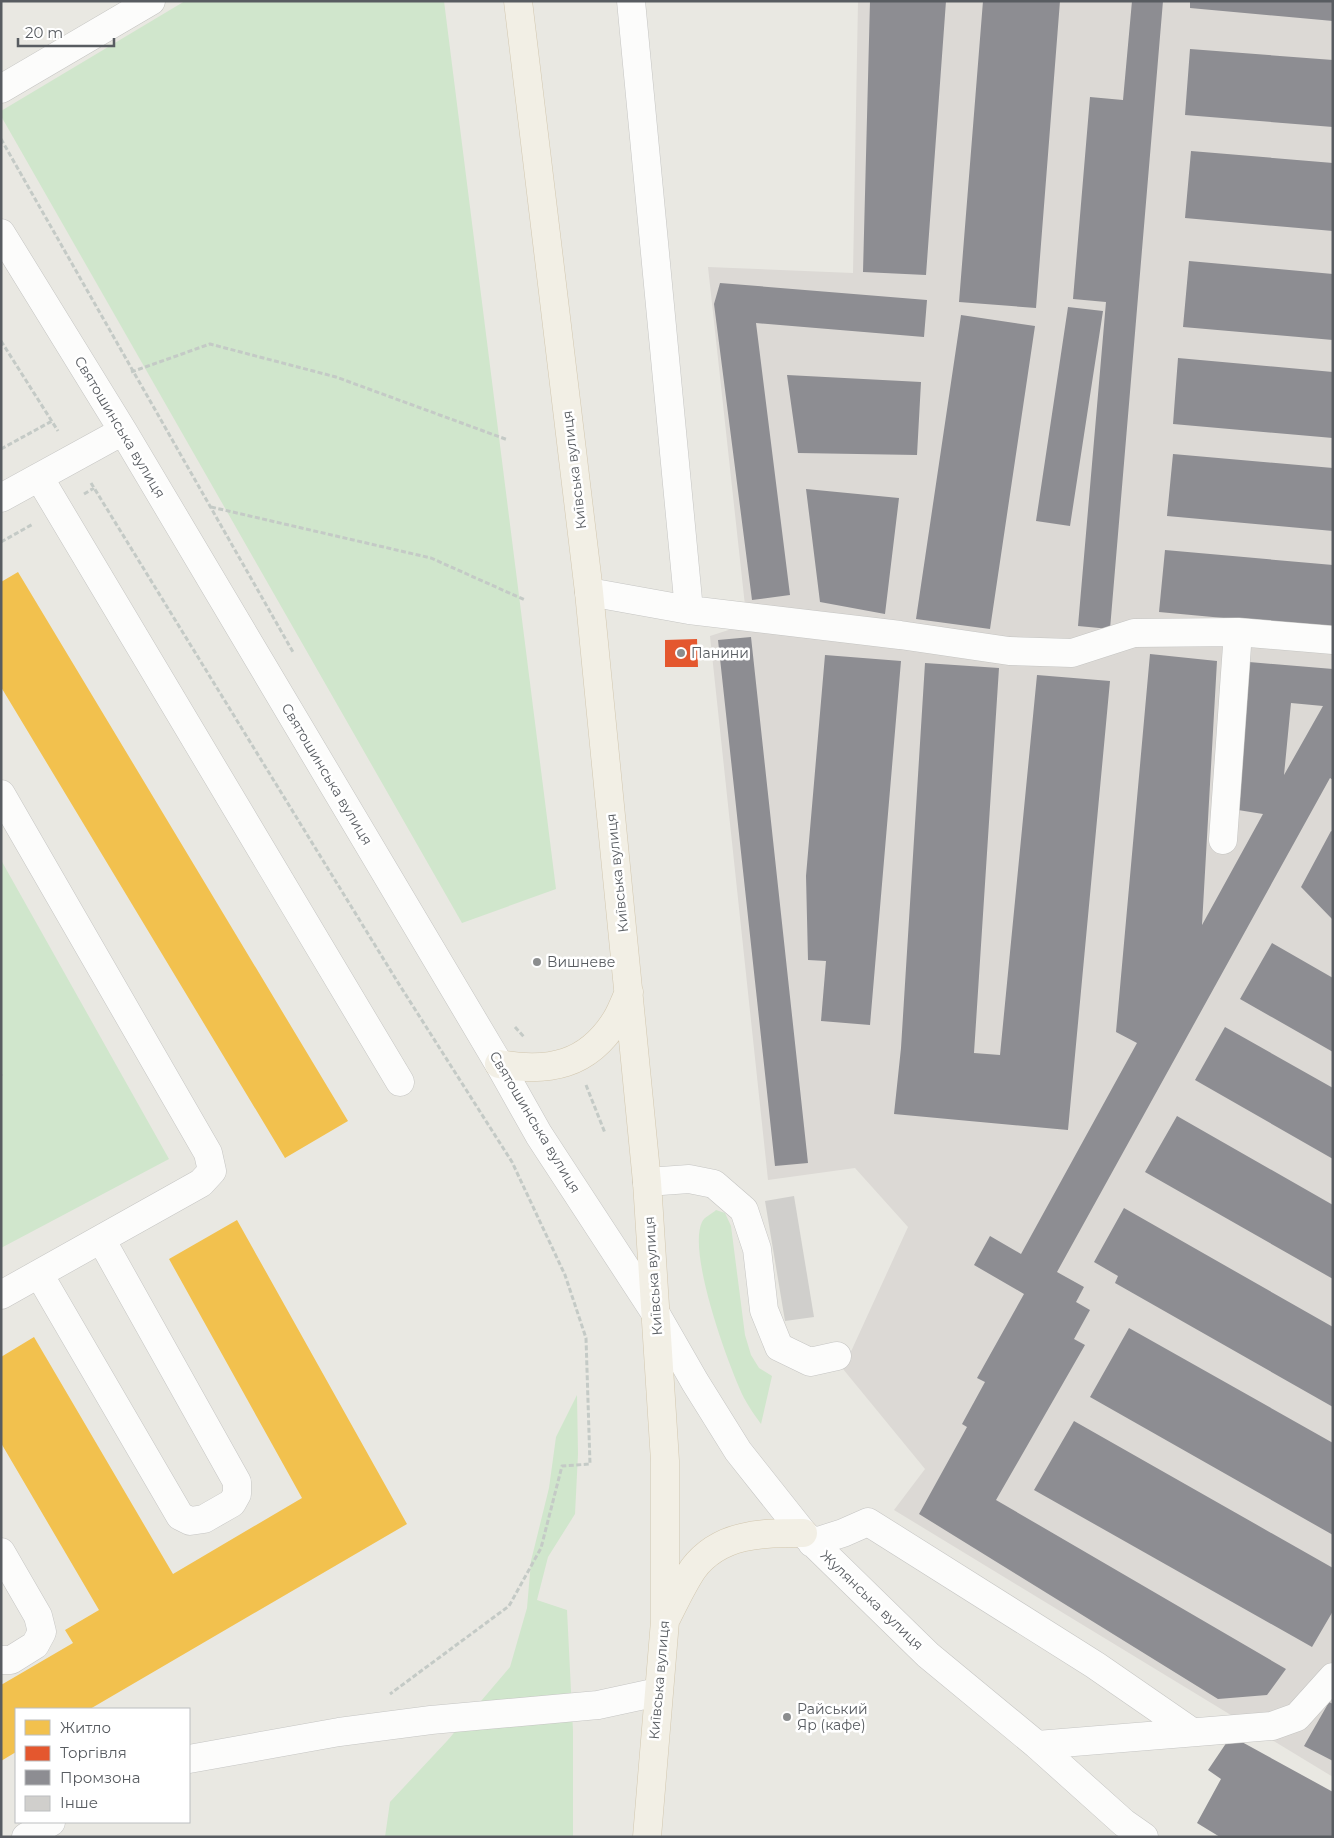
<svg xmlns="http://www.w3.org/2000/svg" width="1334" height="1838" viewBox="0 0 1334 1838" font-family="Montserrat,sans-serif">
<rect width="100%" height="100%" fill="#e9e8e2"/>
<path fill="#dcd9d5" d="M858 1H1333V1777L894 1510 925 1469 843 1369 908 1227 855 1168 768 1180 710 636 747 624 708 267 853 273Z"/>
<path fill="#d0e6cc" d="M185 1H444L556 889 462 923 1 116V111Z
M1 860 169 1159 1 1248Z
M716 1210 725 1213 731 1226 745 1335 751 1355 759 1368 772 1376 761 1424C755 1416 749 1407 744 1398 729 1367 687 1253 702 1222 704 1217 712 1214 716 1210Z
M577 1395 578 1454 575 1514 548 1557 537 1600 567 1610 573 1731V1837H385L390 1802 447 1741 510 1667 527 1608 531 1561 549 1488 556 1437Z"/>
<path fill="#f2c14e" d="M18 572 348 1121 285 1158 1 687V582Z
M237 1220 407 1524 90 1709H16V1752L1 1761V1685L73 1643 65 1630 99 1610 1 1443V1357L34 1337 173 1574 302 1498 169 1259Z"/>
<path fill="#e4572e" d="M697 639 698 667H665V640Z"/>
<path fill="#8d8d92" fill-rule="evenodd" d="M870 1H946L926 275 863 272Z
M983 1H1060L1036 308 959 302Z
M1132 1H1163L1110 629 1078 626 1106 302 1073 299 1090 97 1123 100Z
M1190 1H1333V21L1190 8Z
M1190 49 1333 60V127L1185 115Z
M1191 151 1333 163V231L1185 218Z
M1189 261 1333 274V340L1183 327Z
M720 283 927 300 924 337 756 323 790 595 752 600 714 304Z
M1068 307 1103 311 1070 526 1036 521Z
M961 315 1035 326 990 629 916 619Z
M1178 358 1333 372V438L1173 424Z
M787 375 921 382 917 455 798 453Z
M1173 454 1333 468V531L1167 516Z
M806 489 899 498 885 614 820 602Z
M1165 550 1333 565V628L1159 612Z
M751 637 808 1163 775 1166 718 640Z
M1150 654 1217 661 1202 925 1263 814 1238 810 1249 662 1333 669V780L1330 778 1057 1272 1084 1287 1076 1302 1090 1310 1074 1339 1085 1345 996 1500 1286 1669 1267 1695 1218 1699 919 1514 967 1427 962 1424 985 1382 977 1378 1024 1294 974 1265 990 1236 1021 1254 1137 1043 1116 1032ZM1291 703 1323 706 1284 775Z
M825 655 901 661 870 1025 821 1021 826 961 808 960 806 876Z
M925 663 999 668 974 1053 1000 1055 1037 675 1110 681 1068 1130 894 1114 901 1048Z
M1331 831 1333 832V920L1301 887Z
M1272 943 1333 978V1052L1240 999Z
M1225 1027 1333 1088V1159L1195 1080Z
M1177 1116 1333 1205V1279L1145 1172Z
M1124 1208 1333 1327V1407L1115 1283 1118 1276 1094 1262Z
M1129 1328 1333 1443V1535L1090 1397Z
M1074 1421 1333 1568V1611L1312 1647 1034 1490Z
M1329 1702 1333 1704V1761L1304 1746Z
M1231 1736 1333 1792V1837H1220L1197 1823 1221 1779 1208 1770Z"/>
<path fill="#d0cfcc" d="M794 1196 814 1317 785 1321 765 1201Z"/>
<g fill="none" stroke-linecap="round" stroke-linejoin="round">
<defs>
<path id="minor" d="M631 1 689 610
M1 89 151 1
M1 233 123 431 499 1064 539 1135 656 1314 695 1382 738 1451 803 1533 928 1655 1037 1745 1124 1823 1144 1837
M39 477 400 1082
M1 498 123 431
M589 592 689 610 900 635 1009 651 1072 653 1134 633 1238 632 1333 640
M1 794 208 1153 212 1171 201 1183 1 1295
M1223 840 1238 632
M647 1182 689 1179 714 1184 744 1210 757 1249 764 1310 779 1347 810 1362 837 1356
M39 1274 180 1516 190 1521 204 1519 232 1503 237 1494V1482L101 1239
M812 1543 843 1533 868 1522 1095 1665 1192 1732
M1 1552 38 1616 42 1632 35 1645 11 1660H1
M1037 1745 1272 1726 1297 1717 1333 1677
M189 1759 339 1732 431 1720 598 1705 658 1692
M26 1837 51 1822"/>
<path id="major" d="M518 1 589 592 647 1182 665 1461V1621L647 1837
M499 1064C549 1073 588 1065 616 1020 621 1012 625 1001 629 992
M667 1617C675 1601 683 1584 693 1569 720 1533 762 1533 803 1533"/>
</defs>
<use href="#minor" stroke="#c5c5c3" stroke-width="29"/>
<use href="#major" stroke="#d2c7af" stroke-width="29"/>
<path stroke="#c4cac6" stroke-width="3" stroke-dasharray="5 2.5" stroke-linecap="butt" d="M1 139 293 652
M1 341 58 431
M131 372 210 344 336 377 508 440
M1 449 52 421
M91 483 397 981 512 1162 565 1275 586 1338 590 1464 562 1466 541 1548 509 1606 390 1694
M84 494 94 488
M211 507 431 558 525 600
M1 542 33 524
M515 1027 524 1037
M1 1074V1076
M586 1085 605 1133"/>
<use href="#minor" stroke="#fcfcfb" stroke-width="28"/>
<use href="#major" stroke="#f2efe5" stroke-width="28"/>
</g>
<g fill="#8b8d8e" stroke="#fff" stroke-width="2">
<circle cx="681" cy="653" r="5"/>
<circle cx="537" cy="962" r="5"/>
<circle cx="787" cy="1717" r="5"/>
</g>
<g text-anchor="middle" stroke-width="5" stroke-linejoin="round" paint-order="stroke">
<g font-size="14" fill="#585c61" stroke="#fff">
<text transform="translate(120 427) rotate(59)" y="5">Святошинська вулиця</text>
<text transform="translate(574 470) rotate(-97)" y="5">Київська вулиця</text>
<text transform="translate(327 774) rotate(59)" y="5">Святошинська вулиця</text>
<text transform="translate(617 873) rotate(-96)" y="5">Київська вулиця</text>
<text transform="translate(535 1122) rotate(59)" y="5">Святошинська вулиця</text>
<text transform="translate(653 1276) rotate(-94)" y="5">Київська вулиця</text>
<text transform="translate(872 1600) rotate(44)" y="5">Жулянська вулиця</text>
<text transform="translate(659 1680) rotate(-85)" y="5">Київська вулиця</text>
</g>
<g font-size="14" fill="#585c61" stroke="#fff" text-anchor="start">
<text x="691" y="658">Панини</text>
<text x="547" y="967">Вишневе</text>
<text x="797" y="1714">Райський<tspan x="797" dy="16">Яр (кафе)</tspan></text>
</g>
</g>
<rect width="1334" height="1838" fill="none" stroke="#585c61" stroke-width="5"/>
<rect x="15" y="1708" width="175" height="115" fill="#ffffff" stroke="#bcbec0"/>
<rect x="25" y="1720" width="25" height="15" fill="#f2c14e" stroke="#bcbec0"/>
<text x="60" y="1733" font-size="15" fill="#585c61">Житло</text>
<rect x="25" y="1746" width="25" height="15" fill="#e4572e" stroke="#bcbec0"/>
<text x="60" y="1758" font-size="15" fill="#585c61">Торгівля</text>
<rect x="25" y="1770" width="25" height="15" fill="#8d8d92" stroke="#bcbec0"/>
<text x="60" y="1783" font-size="15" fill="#585c61">Промзона</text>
<rect x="25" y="1796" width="25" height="15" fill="#d0cfcc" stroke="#bcbec0"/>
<text x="60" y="1808" font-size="15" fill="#585c61">Інше</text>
<path d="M18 38v8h96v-8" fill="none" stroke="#585c61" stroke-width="2.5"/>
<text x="25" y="38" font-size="15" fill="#585c61" stroke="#ffffff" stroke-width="4" paint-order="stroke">20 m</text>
</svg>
